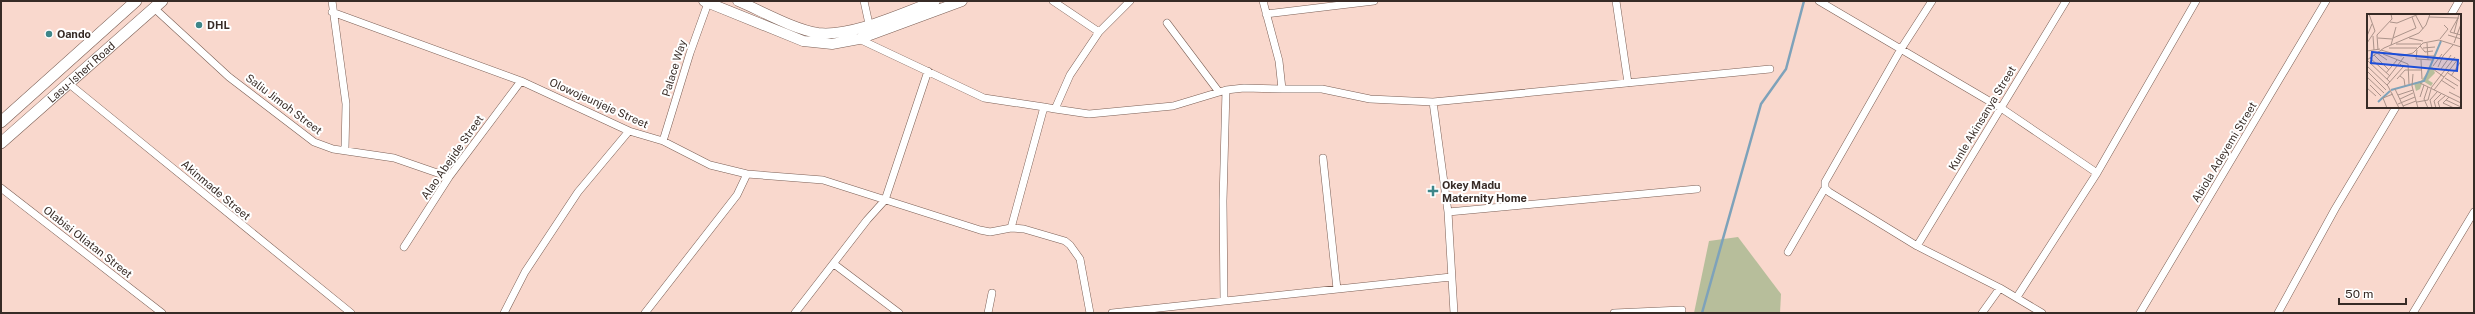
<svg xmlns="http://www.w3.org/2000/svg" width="2475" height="314" viewBox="0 0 2475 314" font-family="'Public Sans',sans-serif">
<rect width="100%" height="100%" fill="#f9d8cd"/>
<path fill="#b7be9b" d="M1738 237 1781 294 1780 313H1694L1709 241Z"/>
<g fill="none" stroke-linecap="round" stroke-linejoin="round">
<path stroke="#7ea2ba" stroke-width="2.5" d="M1702 313 1761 104 1786 69 1804 1"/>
<defs>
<path id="minor" d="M332 1 346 104 345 149
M864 1 869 24
M1053 1 1099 32
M1263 1 1279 61 1282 89H1322L1370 99 1433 102 1770 69
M1616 1 1628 83
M1819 1 2001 108 2097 173
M154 8 229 77 314 142 333 149 394 158 449 177
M332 12 521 81 629 131 663 141 710 165 747 174 823 180 980 230 990 232 1011 228 1024 229 1065 241 1070 245 1080 259 1090 313
M1266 14 1374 1
M2451 15 2459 1
M1167 23 1219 92
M859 39 984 98 1044 107
M68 83 351 313
M1433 102 1448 212 1454 313
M1055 109 1089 114 1173 106 1226 90 1244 88 1282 89
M663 141 690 53 708 3
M1323 158 1337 289
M1 188 162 313
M1825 188 1829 192 1917 246 2000 288 2042 313
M1448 212 1697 189
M1011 228 1044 107 1055 109 1070 75 1099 32 1130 1
M1917 246 2066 1
M404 247 449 177 521 81
M1788 252 1825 188V182L1901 49 1932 1
M834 264 899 313
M2017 297 2097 173 2196 1
M1224 301 1223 201 1226 90
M504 313 525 272 578 192 629 131
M645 313 737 195 747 174
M795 313 867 220 885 200 928 71
M988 313 992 293
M1112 313 1451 277
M1614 313 1682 310
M1982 313 2000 288
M2140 313 2326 1
M2278 313 2335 209 2396 107
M2413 313 2474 212"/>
<path id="secondary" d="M704 1 803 41 832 44 859 39 962 1
M738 1C762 11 793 29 818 33 852 37 902 13 935 1"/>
<g id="primary">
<path d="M1 122 136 1"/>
<path id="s1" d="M1 143 162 1"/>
</g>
</defs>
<use href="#minor" stroke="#7b5f55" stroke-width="8"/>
<use href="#secondary" stroke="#7b5f55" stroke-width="11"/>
<use href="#primary" stroke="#7b5f55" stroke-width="12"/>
<use href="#minor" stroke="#fff" stroke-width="7"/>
<use href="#secondary" stroke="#fff" stroke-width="10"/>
<use href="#primary" stroke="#fff" stroke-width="11"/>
</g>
<g fill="#3e8689" stroke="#fff" stroke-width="1.5">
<circle cx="199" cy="25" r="4"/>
<circle cx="49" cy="34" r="4"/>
<path d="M1431 185h4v4h4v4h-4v4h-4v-4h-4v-4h4z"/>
</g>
<g text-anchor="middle" stroke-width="4" stroke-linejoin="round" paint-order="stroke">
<g font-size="11" font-weight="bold" fill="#372b26" stroke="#fff" text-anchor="start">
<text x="207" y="29">DHL</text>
<text x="57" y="38">Oando</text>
<text x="1442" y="189">Okey Madu<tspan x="1442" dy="13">Maternity Home</tspan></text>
</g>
<g font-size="11" fill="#372b26" stroke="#fff">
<text transform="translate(674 68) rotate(-73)" y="4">Palace Way</text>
<text dy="4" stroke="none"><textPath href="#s1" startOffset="107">Lasu-Isheri Road</textPath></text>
<text transform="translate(599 103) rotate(24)" y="4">Olowojeunjeje Street</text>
<text transform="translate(284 104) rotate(37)" y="4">Saliu Jimoh Street</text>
<text transform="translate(1982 118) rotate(-59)" y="4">Kunle Akinsanya Street</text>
<text transform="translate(2224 152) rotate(-59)" y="4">Abiola Adeyemi Street</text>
<text transform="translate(452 157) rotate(-55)" y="4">Alao Abejide Street</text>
<text transform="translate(216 190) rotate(40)" y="4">Akinmade Street</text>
<text transform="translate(88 242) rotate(38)" y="4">Olabisi Oliatan Street</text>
</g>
</g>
<g transform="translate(2367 14)">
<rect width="94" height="94" fill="#f9d8cd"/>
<path d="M65 52 68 59 61 66 66 69 64 72 56 67 53 75 49 77 47 69 54 67Z" fill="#b7be9b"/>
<path fill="none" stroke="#7ea2ba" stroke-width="2" d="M24 76 57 67 74 27M11 88 23 77"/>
<path fill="none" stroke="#ab938a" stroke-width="1" d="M49 2 56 15M62 3 92 4M91 4 83 18 94 21M23 8 30 9 52 0M87 19 92 0M81 21 94 25M0 22 5 10M6 22 7 36M11 24 25 25M26 24 49 14 45 3M42 24 56 27M73 25 81 15 77 11M0 29 8 17 2 0M60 29 61 46M87 29 94 10M29 30H54M24 31 29 13M53 32 58 38 66 37M22 34H50M56 34 68 33M11 36 10 21 25 5 24 0M14 36 34 42 46 39 56 29 72 26 94 33M50 36 49 45 66 46M0 37 13 35M10 39 20 46M16 40 41 50 42 70M7 41 22 56M49 42H68M76 42 86 31M3 44 23 62M0 46 23 68M0 46 17 34 52 19 59 11 63 0M54 46 55 65M0 52 21 72 32 94M66 52 75 40M71 53 76 42M66 55 77 63M74 55 84 41M38 56H54M0 57 19 76M19 59 30 46M81 59 94 68M46 60 45 72 51 94M33 62 37 65 38 72M84 62 94 47M0 63 17 79M78 64 91 72M20 65 37 43M30 65 38 56M74 66 88 75M53 69 94 89M3 71 14 82M20 71 36 53 33 50M61 73 57 85 61 94M0 74 9 82M64 74 88 43M28 75 37 94M67 76 91 45M82 78 94 84M31 81 46 76M53 83 57 71M82 83 76 89 87 94M33 85 46 79M79 86 94 93M50 88 61 86 64 75M31 90 48 83M36 92 49 87M20 94 16 84 26 80M65 94 63 86 70 78M69 94 67 87 74 80M73 94 71 88 78 82"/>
<path fill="#1d4ed8" fill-opacity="0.15" stroke="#1d4ed8" stroke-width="2" d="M5 38 91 46 90 57 4 49Z"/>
<rect width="94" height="94" fill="none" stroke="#372b26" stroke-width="2"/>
</g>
<rect width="2475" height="314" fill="none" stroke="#372b26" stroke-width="4"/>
<path d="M2339 298v6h67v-6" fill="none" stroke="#372b26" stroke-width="2"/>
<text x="2345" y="298" font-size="12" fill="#372b26" stroke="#ffffff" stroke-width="3" paint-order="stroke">50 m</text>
</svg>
